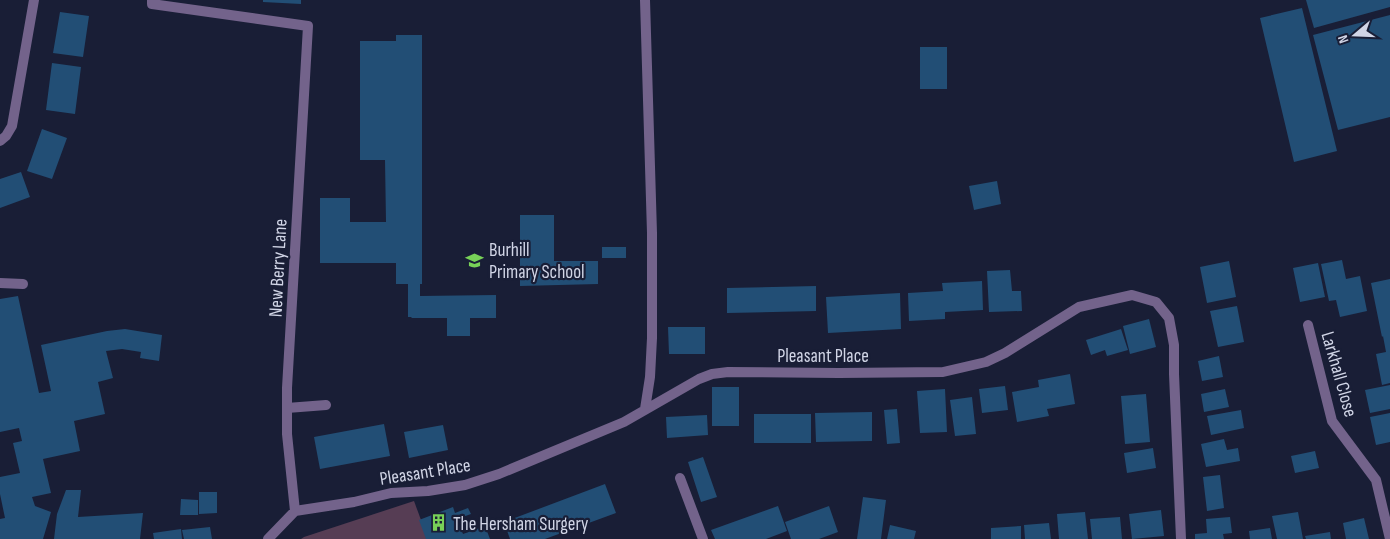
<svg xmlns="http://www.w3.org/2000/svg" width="1390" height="539" viewBox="0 0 1390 539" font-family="'Sofia Sans Condensed',sans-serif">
<rect width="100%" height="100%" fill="#191e36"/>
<path fill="#563d54" d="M414 501 428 539H301L304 537Z"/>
<path fill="#224e75" d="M263 0H301V4L263 2Z
M1306 0H1390V7L1314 28Z
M1302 8 1337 151 1294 162 1260 18Z
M60 12 89 16 83 57 53 53Z
M1390 15V117L1338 130 1313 35Z
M396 35H422V284H420V296L496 295V318H470V336H447V318H411L412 317H408V284H396V263H320V198H350V222H386L385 160H360V41H396Z
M920 47H947V89H920Z
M52 63 81 67 75 114 46 110Z
M42 129 67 138 52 179 27 171Z
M21 172 30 197 0 208V179Z
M997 181 1001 204 974 210 969 186Z
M520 215H554V261H598V284L520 286Z
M602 247H626V258H602Z
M1342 260 1346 279 1360 276 1367 311 1340 317 1336 300 1329 301 1321 264Z
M1229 261 1236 297 1207 303 1200 267Z
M1318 263 1325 297 1300 302 1293 268Z
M1010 270 1012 291H1021L1022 311 989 312 987 271Z
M1390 279V383L1382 385 1376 354 1386 352 1383 336 1382 337 1371 283Z
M982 281 983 310 945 312V319L909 321 908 293 943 291 942 283Z
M816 286V311L727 313V288Z
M900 293 901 329 828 333 826 297Z
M18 296 39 393 51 391 41 345 107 331 125 329 162 335 159 361 140 358 141 352 122 349 106 351 113 378 98 382 105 414 74 421 80 451 43 459 51 493 32 497 35 506 51 512 43 539H0V519L5 518 0 494V477L20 473 13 443 22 441 19 428 0 432V299Z
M1237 306 1244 342 1218 347 1210 311Z
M1149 319 1156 347 1130 354 1123 326Z
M668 327H705V354H669Z
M1121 329 1128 350 1107 356 1105 350 1091 355 1086 340Z
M1219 356 1223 377 1202 381 1198 361Z
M1070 374 1075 404 1047 409 1049 416 1017 422 1012 392 1039 387 1038 380Z
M1390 385V409L1370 413 1365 390Z
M1005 386 1008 410 982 413 979 389Z
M712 387H739V426H712Z
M945 389 947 432 920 433 917 391Z
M1225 389 1229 407 1204 412 1201 394Z
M1146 394 1150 442 1125 444 1121 396Z
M972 397 976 434 955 436 950 400Z
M897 409 900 443 887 444 884 410Z
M1241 410 1244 428 1211 435 1207 416Z
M872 412V441L816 442 815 413Z
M1390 413V442L1376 445 1370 417Z
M754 414H811V443H754Z
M707 415 708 435 667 438 666 417Z
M384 424 390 456 320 469 314 437Z
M443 425 448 450 409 458 404 432Z
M1224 439 1227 450 1238 448 1240 461 1206 467 1201 444Z
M1153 448 1156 468 1127 473 1124 453Z
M1315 451 1319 468 1295 473 1291 456Z
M703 457 717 497 701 502 688 462Z
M1220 475 1224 508 1207 511 1203 477Z
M605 484 616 513 545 539H510L504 522Z
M66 490H81L78 517 143 513 140 539H54L57 514Z
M199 492H217V513L199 514Z
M863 497 886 500 881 539H857Z
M181 499 198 500V515H180Z
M778 506 787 531 766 539H715L711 530Z
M829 506 838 532 819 539H791L785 522Z
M453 507 455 513 468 508 471 514 457 519 463 534 485 526 490 539H426L419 520Z
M1161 510 1164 536 1132 539 1129 514Z
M1085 512 1088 539H1059L1057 514Z
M1298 512 1303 539H1277L1272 516Z
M1120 517 1122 539H1092L1090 519Z
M1230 517 1232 533 1223 534 1224 539H1195V534L1207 533 1206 519Z
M1364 518 1369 539H1346L1343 523Z
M1049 523 1051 539H1025L1024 525Z
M890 525 916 531 914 539H887Z
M1021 526V539H991V528Z
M210 527 212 539H184L182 530Z
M1270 528 1272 539H1250L1249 531Z
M181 529 182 539H154L153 533Z
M1330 532 1331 539H1306L1305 536Z"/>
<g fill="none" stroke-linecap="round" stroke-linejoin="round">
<path stroke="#73638b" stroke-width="10" d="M287 408 326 405
M680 478 703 539"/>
<path stroke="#73638b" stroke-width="10" d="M152 0V4L308 26 287 388V434L295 511
M0 141 6 136 12 126 34 0
M0 283 23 284
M1308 325 1332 421 1376 480 1390 539
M645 409 650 377 652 338V233L645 0
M268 539 295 511 354 502 391 493 428 491 465 485 499 474 624 422 699 379 712 374 728 372 839 373 943 372 986 362 1005 353 1079 307 1132 295 1156 302 1169 318 1174 345V374L1181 539"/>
</g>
<defs>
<symbol id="school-bare" viewBox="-9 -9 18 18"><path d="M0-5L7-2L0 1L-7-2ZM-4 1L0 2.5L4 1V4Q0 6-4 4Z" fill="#78d158" stroke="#191e36" stroke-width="2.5" paint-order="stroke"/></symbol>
<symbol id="building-bare" viewBox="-9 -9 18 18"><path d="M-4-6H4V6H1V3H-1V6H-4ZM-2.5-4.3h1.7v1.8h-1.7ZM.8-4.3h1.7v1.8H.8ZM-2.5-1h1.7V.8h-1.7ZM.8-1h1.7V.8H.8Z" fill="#78d158" stroke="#191e36" stroke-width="2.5" paint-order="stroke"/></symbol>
</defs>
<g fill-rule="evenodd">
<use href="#school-bare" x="462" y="248" width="25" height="25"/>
<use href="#building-bare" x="426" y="510" width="25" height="25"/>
</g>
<g text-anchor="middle" stroke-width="4.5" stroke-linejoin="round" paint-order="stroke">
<g font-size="19" fill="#d1d5e6" stroke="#191e36" text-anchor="start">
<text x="489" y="256">Burhill<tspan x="489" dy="22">Primary School</tspan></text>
<text x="453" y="530">The Hersham Surgery</text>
</g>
<g font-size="19" fill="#d1d5e6" stroke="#191e36">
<text transform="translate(277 268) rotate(-87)" y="7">New Berry Lane</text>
<text x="823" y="362">Pleasant Place</text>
<text transform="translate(1340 374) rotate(74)" y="7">Larkhall Close</text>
<text transform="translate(425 471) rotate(-9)" y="7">Pleasant Place</text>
</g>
</g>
<g transform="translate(1355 35) rotate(251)" stroke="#191e36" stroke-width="4" paint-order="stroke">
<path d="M0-4L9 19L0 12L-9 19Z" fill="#d1d5e6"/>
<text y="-8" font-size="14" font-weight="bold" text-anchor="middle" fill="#d1d5e6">N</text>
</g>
</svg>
